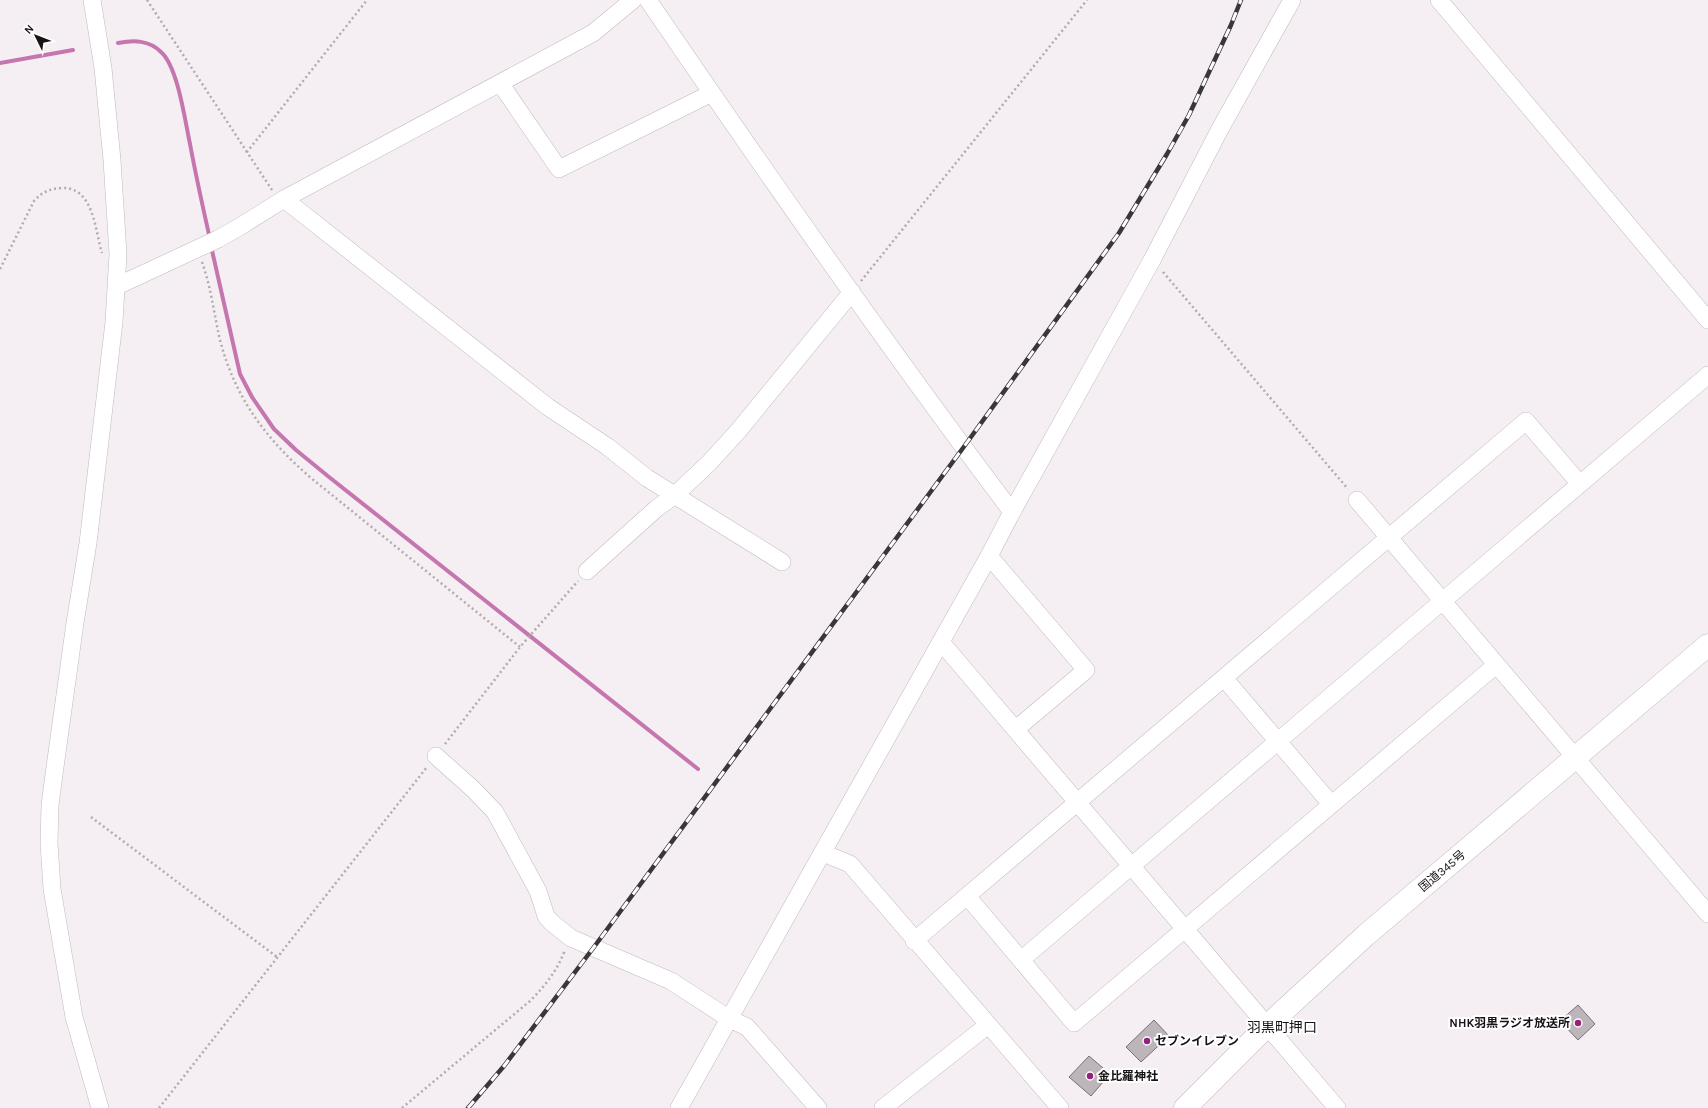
<svg xmlns="http://www.w3.org/2000/svg" width="1708" height="1108" viewBox="0 0 1708 1108" font-family="Karla,'Noto Sans JP',sans-serif">
<rect width="100%" height="100%" fill="#f5eff3"/>
<g fill="none" stroke-linecap="round" stroke-linejoin="round">
<path stroke="#c576ae" stroke-width="4" d="M118 43C134 40 149 40 161 52 178 67 185 121 190 144 196 176 203 208 210 239
M0 63 73 50
M211 246 240 374 252 397 274 429 296 450 329 477 698 769"/>
</g>
<path fill="#bcb6ba" stroke="#777175" d="M1578 1005 1595 1024 1578 1040 1560 1021Z
M1154 1020 1169 1036 1141 1062 1126 1047Z
M1089 1056 1110 1074 1091 1096 1069 1077Z"/>
<g fill="none" stroke-linecap="round" stroke-linejoin="round">
<defs>
<path id="minor" d="M92 0 103 68 112 160 118 254 114 322 88 543 75 623 55 767 50 805 49 843 52 889 74 1017 100 1108
M648 0C766 173 886 345 1012 512
M1439 0 1708 320
M500 83 559 169 712 93
M284 199 548 407 608 447 647 478 782 562
M117 286 218 239 241 226 284 199 593 33 633 0
M1357 500 1708 914
M989 556 1086 670 1016 729
M587 571 657 508 674 496 709 463 739 430 852 292
M941 642 1337 1108
M1224 678 1331 804
M436 756 474 790 495 812 538 891 546 916 551 922 571 938 671 981 728 1018 747 1027 818 1108
M823 853 850 864 1060 1108
M967 896 1074 1023 1496 665
M914 941 1526 421 1580 484
M1021 960 1708 375
M679 1108 989 556 1012 512 1152 260 1220 129 1292 0
M883 1108 988 1025"/>
<path id="highway" d="M1185 1108 1267 1026 1366 935 1708 645"/>
</defs>
<use href="#minor" stroke="#c0babe" stroke-width="18"/>
<use href="#highway" stroke="#c0babe" stroke-width="23"/>
<path stroke="#b0abaf" stroke-width="2.5" stroke-dasharray="2 3" stroke-linecap="butt" d="M147 0 247 152
M272 190 247 152 367 0
M202 262C211 287 214 314 220 340 235 398 266 439 311 478L520 647
M0 269 34 201C42 192 49 189 61 188 94 186 95 231 102 253
M1163 272 1348 489
M861 281 1087 0
M445 744 520 647 578 581
M91 817 277 957
M159 1108 427 767
M402 1108 530 1001C545 986 557 971 565 950"/>
<use href="#minor" stroke="#fff" stroke-width="17"/>
<use href="#highway" stroke="#fff" stroke-width="22"/>
<defs>
<path id="rail" d="M468 1108 504 1066 594 947 963 448 1119 233 1167 154 1189 115 1231 25 1241 0"/>
</defs>
<use href="#rail" stroke="#3a3738" stroke-width="4.5"/>
<use href="#rail" stroke="#fffefe" stroke-width="3" stroke-dasharray="9" stroke-linecap="butt"/>
</g>
<g fill="#96207c" stroke="#fffefe" stroke-width="1.5">
<circle cx="1578" cy="1023" r="4"/>
<circle cx="1147" cy="1041" r="4"/>
<circle cx="1090" cy="1076" r="4"/>
</g>
<g text-anchor="middle" stroke-width="4" stroke-linejoin="round" paint-order="stroke">
<g font-size="12" fill="#151314" stroke="#fffefe">
<text transform="translate(1442 871) rotate(-40)" y="4">国道345号</text>
</g>
<g font-size="12" font-weight="bold" fill="#151314" stroke="#fffefe" text-anchor="start">
<text x="1570" y="1027" text-anchor="end">NHK羽黒ラジオ放送所</text>
<text x="1155" y="1045">セブンイレブン</text>
<text x="1098" y="1080">金比羅神社</text>
</g>
<g font-size="14" fill="#151314" stroke="#fffefe">
<text x="1282" y="1032">羽黒町押口</text>
</g>
</g>
<g transform="translate(36 36) rotate(313)" stroke="#fffefe" stroke-width="3" paint-order="stroke">
<path d="M0-3L7 15L0 10L-7 15Z" fill="#151314"/>
<text y="-6" font-size="11" font-weight="bold" text-anchor="middle" fill="#151314">N</text>
</g>
</svg>
